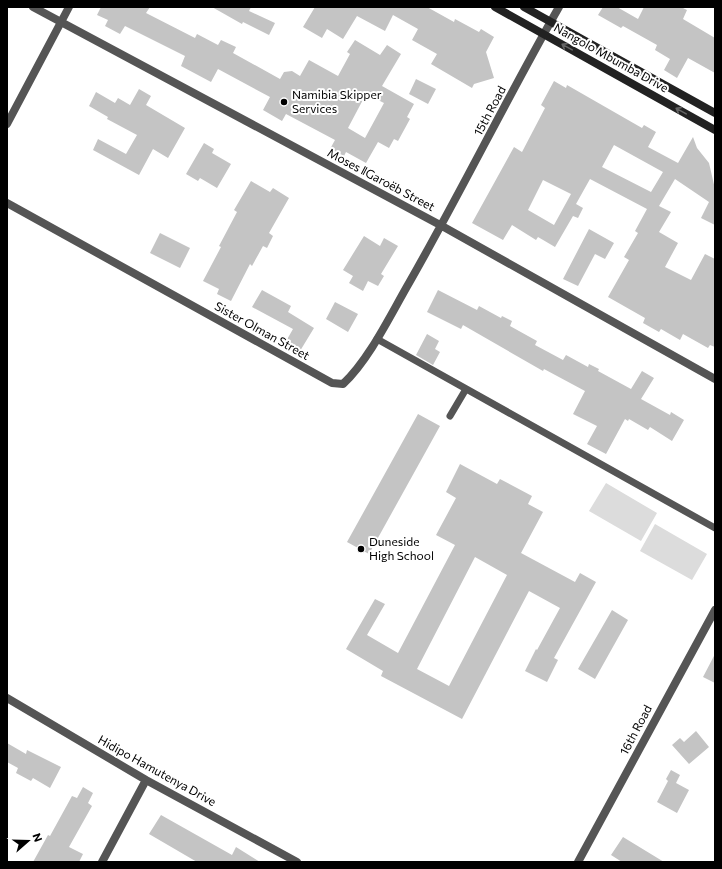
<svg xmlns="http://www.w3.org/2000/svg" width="722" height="869" viewBox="0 0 722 869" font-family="Commissioner,sans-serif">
<rect width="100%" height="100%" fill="#fff"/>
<path fill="#dcdcdc" d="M606 483 657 513 641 541 589 511Z
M655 524 707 554 692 580 640 551Z"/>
<path fill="#c4c4c4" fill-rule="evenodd" d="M101 7H150L146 13 195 38 197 34 218 45 221 40 236 47 233 53 280 79 284 72 292 71 300 76 309 60 338 76 350 54 347 52 355 40 380 55 387 45 401 54 382 86 414 104 407 117 410 119 398 141 394 139 389 148 378 142 366 163 346 152 344 156 330 149 335 140 286 114 282 121 263 110 270 97 218 69 211 82 181 66 185 56 125 26 120 34 105 26 108 20 97 15ZM366 94 384 103 365 138 348 128Z
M212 7H251L249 11 275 23 269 35 243 22 242 24Z
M315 7H427L454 22 455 19 479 32 481 29 494 37 486 52 494 78 474 84 472 88 431 64 437 54 412 40 418 29 393 15 385 31 357 16 343 39 327 29 322 38 303 27Z
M603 7H617L638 19 644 7H681L687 10 683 19 715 38V73L688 58 677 78 664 70 670 59 655 50 657 45 623 26 621 28 598 15Z
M416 79 436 89 428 104 409 94Z
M554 81 566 88 567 85 642 128 644 125 656 132 648 147 678 163 693 137 697 148 709 163 715 189V225L701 218 709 202 675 179 659 206 671 212 659 232 678 243 665 267 691 280 705 254 715 259V347L710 345 708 348 683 334 680 340 661 329 659 332 643 323 645 318 608 297 629 260 624 257 638 233 635 231 647 209 590 179 576 204 583 208 578 218 573 216 555 247 538 237 536 240 512 225 503 240 472 223 514 147 522 152 545 108 541 105ZM614 145 663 172 651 192 602 167ZM543 180 571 194 554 225 528 210Z
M139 89 151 96 146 105 185 128 168 158 153 149 139 175 93 150 98 139 126 154 137 135 107 119 108 117 89 106 96 92 115 103 118 98 130 105Z
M204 143 214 149 212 153 231 164 217 188 200 178 198 181 186 174Z
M251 181 270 192 273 188 289 198 269 233 273 236 267 248 263 246 252 266 250 264 231 301 217 294 219 289 203 281 221 247 219 246 237 212 234 210Z
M589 229 614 243 605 259 595 254 578 286 563 279Z
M160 233 190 248 180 268 150 253Z
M364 236 380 246 384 238 398 246 381 274 384 276 378 286 368 281 363 291 349 283 353 276 343 270Z
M262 290 291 306 288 312 314 328 300 351 285 343 293 329 252 307Z
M438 290 477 310 479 306 501 318 502 316 512 321 510 326 537 341 535 345 563 360 566 355 588 367 589 364 599 369 598 371 631 389 642 371 654 378 641 399 670 415 671 412 684 420 672 441 650 427 648 430 629 419 628 421 625 419 606 454 587 444 597 426 573 414 585 391 544 369 543 371 463 325 461 329 427 312Z
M335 302 358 314 348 332 326 319Z
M427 334 439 341 435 349 440 352 433 365 416 355Z
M418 414 440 426 369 554 347 542Z
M460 464 497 484 500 479 532 496 528 504 543 512 521 553 575 582 580 573 596 582 554 658 558 660 547 682 525 671 536 649 537 650 560 608 529 591 462 719 381 676 383 671 346 649 375 599 385 604 367 635 398 653 455 545 436 535 456 498 446 492ZM475 557 507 575 449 686 417 669Z
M612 610 628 620 595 679 578 669Z
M715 654V683L703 677Z
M696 731 709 747 689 764 672 745 680 738 684 742Z
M7 743 26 754 27 750 61 767 50 788 33 778 31 781 16 773 18 768 7 762Z
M671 770 680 775 676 783 689 790 677 813 657 802 668 781 666 779Z
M83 787 93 793 88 803 92 806 69 847 83 854 79 862H33L48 835 50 836 72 796 77 798Z
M161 815 232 855 236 847 260 862H197L149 834Z
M623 837 664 862H622L611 855Z"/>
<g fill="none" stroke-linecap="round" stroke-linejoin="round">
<path stroke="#555" stroke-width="7" d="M377 339 715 528
M450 416 466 389"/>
<path stroke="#555" stroke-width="8" d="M33 7 442 226 715 379
M7 124 69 7
M7 203 332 383 343 384C369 360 391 314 409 283 461 192 507 98 559 7
M7 698 146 780 297 862
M102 862 146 780
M578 862 715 610"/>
<path stroke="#222" stroke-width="8" d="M495 7 715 130
M524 7 715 113"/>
</g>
<defs><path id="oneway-shaft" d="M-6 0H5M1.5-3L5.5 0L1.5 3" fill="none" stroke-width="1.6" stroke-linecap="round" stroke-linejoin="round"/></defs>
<g stroke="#646464">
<use href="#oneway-shaft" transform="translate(567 47) rotate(-151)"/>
<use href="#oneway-shaft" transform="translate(681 111) rotate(-151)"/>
</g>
<g fill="#000" stroke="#fff" stroke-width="1.5">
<circle cx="284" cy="102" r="4"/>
<circle cx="361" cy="549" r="4"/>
</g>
<g text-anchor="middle" stroke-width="4" stroke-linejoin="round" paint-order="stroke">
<g font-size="12" fill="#000" stroke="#fff">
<text transform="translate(611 58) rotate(29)" y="4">Nangolo Mbumba Drive</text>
<text transform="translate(490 111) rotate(-62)" y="4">15th Road</text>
<text transform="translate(381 180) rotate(28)" y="4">Moses ǁGaroëb Street</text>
<text transform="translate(262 331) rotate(29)" y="4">Sister Olman Street</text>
<text transform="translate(636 730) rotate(-62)" y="4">16th Road</text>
<text transform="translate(157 771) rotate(29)" y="4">Hidipo Hamutenya Drive</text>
</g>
<g font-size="12" fill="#000" stroke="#fff" text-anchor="start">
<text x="292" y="99">Namibia Skipper<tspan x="292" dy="14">Services</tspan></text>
<text x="369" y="546">Duneside<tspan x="369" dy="14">High School</tspan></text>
</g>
</g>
<rect width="722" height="869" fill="none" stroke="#000000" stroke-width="16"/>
<g transform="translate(28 841) rotate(70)" stroke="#ffffff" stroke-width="3" paint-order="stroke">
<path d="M0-3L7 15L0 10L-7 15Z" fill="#000000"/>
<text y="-6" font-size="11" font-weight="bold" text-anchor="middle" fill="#000000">N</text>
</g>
</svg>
